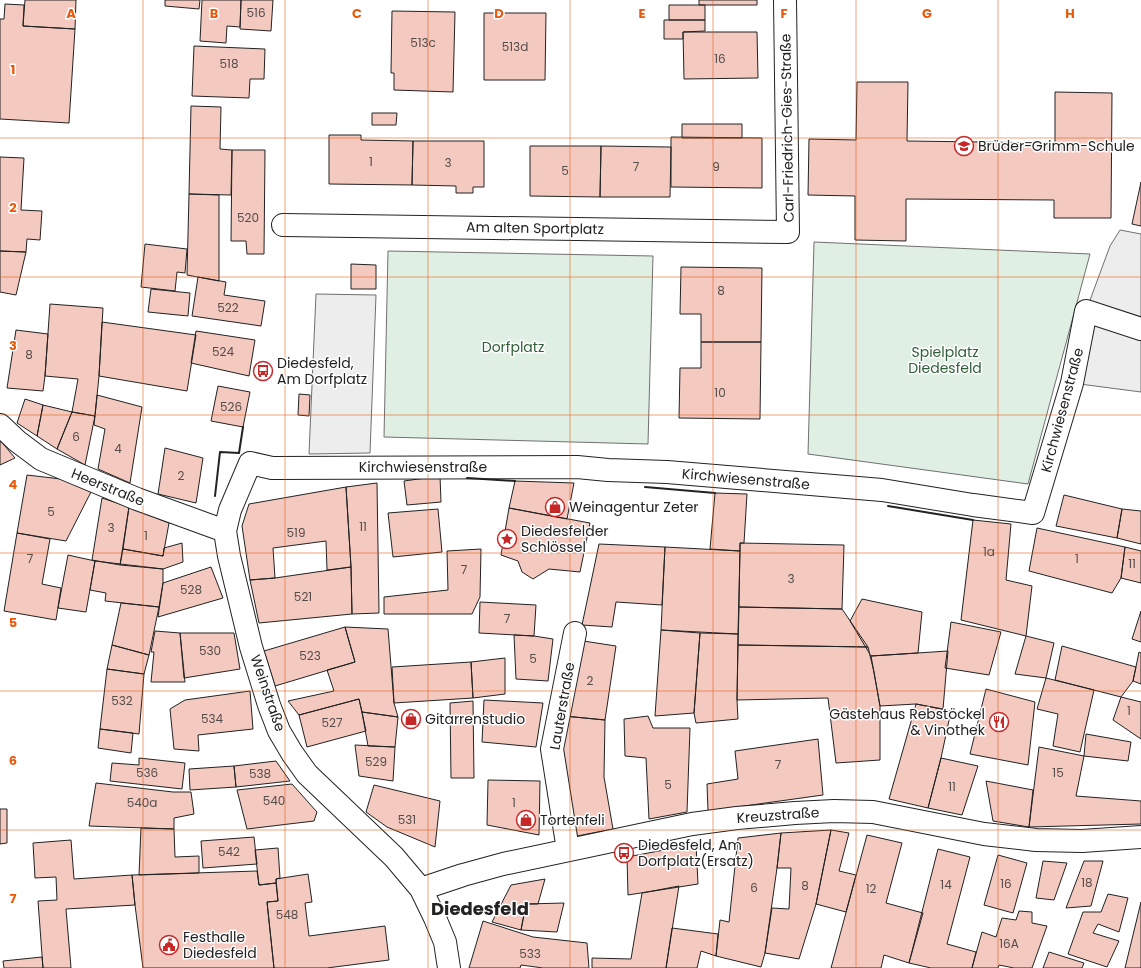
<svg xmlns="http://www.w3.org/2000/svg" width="1141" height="968" viewBox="0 0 1141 968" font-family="Poppins,sans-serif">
<rect width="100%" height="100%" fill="#fff"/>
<path fill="#e0efe3" stroke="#6f6f6f" d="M814 242 1090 254 1028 484 808 454Z
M388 251 653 256 648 444 384 437Z"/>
<path fill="#ededed" stroke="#6f6f6f" d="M1120 230 1141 234V392L1072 383 1086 311 1110 246Z
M316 294 376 295 370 453 309 454Z"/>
<path fill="#f3c9c0" stroke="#222" d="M25 0H76L75 29 23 26Z
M165 0H200L199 9 165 6Z
M202 0H241L240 27 227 26 226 43 200 41Z
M241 0H273L271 31 240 29Z
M699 0H757V5H699Z
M5 4 24 5 23 26 75 29 69 123 0 119V19H4Z
M669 5H705V20H669Z
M392 11 455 12 453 92 394 90V73H391Z
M484 13H546L545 80H484Z
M664 20H705V31L683 32V39H664Z
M683 32H757L758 78 684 79Z
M194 46 265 49 264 79H250L249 98 192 96Z
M857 82H908L907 141 1055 143V92L1112 93 1111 218H1054V200L906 199V241L855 240V196L808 195 809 139 856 140Z
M191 106 221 107 220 149 232 150 231 195 189 194Z
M372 113H397L396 125H372Z
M682 124H742V138H682Z
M329 135H361V140L413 141 412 185 329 184Z
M671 137 762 138V188L671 187Z
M413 141H484V187H473V193H456V186L412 185Z
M530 146H601L600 197 530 196Z
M601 146 671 147 670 197H600Z
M232 150H265L264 254H247L246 241H231Z
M0 157 24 158 21 210 42 211 40 240 27 239 26 252 0 251Z
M1141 182V226L1132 224Z
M189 194 219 195V281L187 275Z
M145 244 187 249 185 273 177 272 175 291 141 287Z
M0 251 26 252 16 295 0 292Z
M351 264 376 265V289H351Z
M681 267 762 268 761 342H701V314H680Z
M198 277 226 282 224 295 265 301 261 326 192 316Z
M151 289 190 293 188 316 148 312Z
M50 304 103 308 99 376 95 416 72 412 78 379 45 376Z
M102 322 196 335 187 391 99 376Z
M16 330 48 334 45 376 43 391 7 388Z
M196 331 255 340 249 376 191 363Z
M701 342H761L760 419 679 418 680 368H701Z
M218 386 250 392 243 427 211 421Z
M299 394 310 395 309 416 298 415Z
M97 395 142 407 130 483 98 469 105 429 94 425Z
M25 399 43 405 37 436 17 423Z
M43 405 72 412 57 449 37 436Z
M72 412 95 416 85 465 57 449Z
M0 440 15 458 0 465Z
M165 448 203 458 196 503 158 494Z
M27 475 61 479 91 492 66 541 17 533Z
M440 476 441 502 407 505 404 481Z
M515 481 574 483 567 519 509 508Z
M377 483 379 613 352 614 351 567 346 487Z
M346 487 351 567 327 570 326 541 273 548 275 578 250 580 242 526 249 504Z
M715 493 747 494 744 543H740V551L710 549Z
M1064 495 1122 509 1117 538 1056 526Z
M102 498 129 507 120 565 92 560Z
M129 507 169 523 163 556 123 549Z
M509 508 590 523 580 572 549 569 533 579 522 572 518 561 501 555Z
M438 509 442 552 393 557 388 513Z
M1122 509 1141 511V544L1117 538Z
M973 520 1011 524 1006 580 1032 586 1026 636 961 620Z
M1037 528 1125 547 1121 578 1112 593 1029 571Z
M17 533 50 539 42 584 61 588 56 620 4 611Z
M182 543 183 562 163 569 120 565 123 549 163 556 164 548Z
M740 543 844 545 842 609 739 607Z
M599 544 665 547 662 605 616 602 612 627 582 625Z
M665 547 740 551 738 634 661 630Z
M1125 547 1141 551V583L1121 578Z
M481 549 480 597 472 614H384V597L448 590 447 551Z
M68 555 95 561 86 612 58 608Z
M95 561 163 569V583L159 607 105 601 106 593 90 590Z
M211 567 223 598 158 617 163 583Z
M351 567 352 614 259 623 250 580 275 578Z
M862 599 922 612 918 653 871 656 850 621Z
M480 602 536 605 534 636 479 633Z
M121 603 159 607 149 655 112 645Z
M739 607 842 609 868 647 738 645Z
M1141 611V642L1132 639Z
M951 622 1001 632 989 675 945 668Z
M345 627 388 629 394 703 398 717 362 712 359 699 299 715 288 701 334 691 327 670 355 662Z
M345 627 355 662 275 686 264 651Z
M661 630 700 633 694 713 655 716Z
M155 631 180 633 185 682H151L154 652H151Z
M180 633H234L240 669 184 678Z
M700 633 738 634 737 700 738 719 696 723 694 713Z
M514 635 534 636 553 639 548 681 516 679Z
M1026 636 1054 643 1046 678 1015 674Z
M577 640 616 646 605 720 564 716Z
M112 645 149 655 144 674 107 669Z
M738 645 868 647 874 672 880 706V760L836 763 828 698 737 700Z
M1062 646 1136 667 1133 681 1121 697 1055 680Z
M948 651 943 709 916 704 880 706 871 656Z
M1139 652 1141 653V684L1133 681Z
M505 658V694L473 698 471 662Z
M471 662 473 698 394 703 392 667Z
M107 669 144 674 139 734 100 729Z
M1046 678 1094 690 1080 752 1053 746 1058 714 1037 709Z
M986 689 1035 702 1028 765 970 754Z
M250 691 253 729 198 735 199 751 174 749 170 709 185 700Z
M1121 697 1141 702V739L1113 720Z
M359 699 366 731 307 747 299 715Z
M484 700 543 703 536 747 482 742Z
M473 701 474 778H451L450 703Z
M916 704 951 711 941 758 928 808 889 799Z
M362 712 398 717 395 747 368 746Z
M564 716 605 720 604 777 613 829 572 837 557 751Z
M648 716 653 728H690L687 812 649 819 646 758 625 756 624 719Z
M100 729 133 733 131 753 98 748Z
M1086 734 1131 742 1128 761 1084 756Z
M818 739 823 795 708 811 707 784 738 779 735 751Z
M355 745 395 747 393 781 359 776Z
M1039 747 1084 756 1076 796 1141 801V824L1029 827Z
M139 758 185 763 182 789 110 781 112 763 139 765Z
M941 758 978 766 962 815 928 808Z
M276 761 290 781 236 787 234 766Z
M234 766 236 787 190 790 189 769Z
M488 780 540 781 539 835 487 825Z
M986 781 1033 790 1029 827 993 821Z
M96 783 173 792H191L194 814 174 818V829L89 826Z
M292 784 317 812 314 821 247 829 237 790Z
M374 785 440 801 435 847 387 827 366 812Z
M0 809H7V843L0 844Z
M141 828 174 829 175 857 199 856V873L139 875Z
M831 830 849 833 839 871 856 875 846 912 816 904Z
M831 830 816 904 799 959 765 953 772 908 789 909 791 868H777L781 833Z
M781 833 777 868 765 953 761 967 716 956 720 920 729 922 738 838Z
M867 835 902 843 886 903 923 913 909 963 884 955 881 968H831Z
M254 837 257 864 203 868 201 841Z
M71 840 74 879 132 875 135 905 66 909 71 968H43L38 901 57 900 56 877 35 878 33 843Z
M696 844 698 884 628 895 627 857Z
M278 848 280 878 276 879V883L259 885 255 850Z
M938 849 970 857 947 944 976 952 972 968H931L909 963Z
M998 855 1027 863 1013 913 984 905Z
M1043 861 1067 863 1054 900 1036 898Z
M1084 861H1103L1091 906 1066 908Z
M257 871 259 885 276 883 278 901 267 902 274 968H143L135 905 132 875Z
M308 874 312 902 305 903 309 936 385 926 389 960 327 968H274L267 902 278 901 276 879Z
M545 879 538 904H526L521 930 492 922 511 885Z
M679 886 666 968H592V958L631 959 642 893Z
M1108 894 1128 898 1119 932 1098 924 1093 933 1119 941 1107 967 1068 954 1083 912H1101Z
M1141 902V968H1125Z
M564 903 557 932 521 930 526 904Z
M1019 911 1032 912V923L1047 926 1032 968H1014L999 965 998 968H972L982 932 996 937 1002 918 1016 920Z
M483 921 533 937 587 943 589 968H543L521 965 520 968H469Z
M672 928 718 934 716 956 701 951 697 968H666Z
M1049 952 1084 963 1082 968H1043Z
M42 957 43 968H4L3 961Z"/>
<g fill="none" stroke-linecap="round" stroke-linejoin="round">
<defs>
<path id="minor" d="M283 225 788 232 785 0
M0 425 17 441 41 459 137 499 225 531
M568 850 552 749 575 633
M421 889 463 875 503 864 692 824 737 818 795 813 834 811 873 812 984 834 1036 840 1082 841 1141 837
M449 968 445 942 435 918 421 889 394 857 307 774 292 753 279 731 269 705 251 647 229 556 225 531 230 510 250 463 272 468 577 467 608 470 667 472 882 490 973 505 1033 513 1072 383 1086 311 1141 329"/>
</defs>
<use href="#minor" stroke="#222" stroke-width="24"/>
<use href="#minor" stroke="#fff" stroke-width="22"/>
<path stroke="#222" stroke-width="2" d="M467 478 515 481
M645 487 715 493
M215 496 220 452 239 453 243 427
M888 506 973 520"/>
</g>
<path fill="none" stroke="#e8590c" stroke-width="1" stroke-opacity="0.55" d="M143 0V968M285 0V968M428 0V968M570 0V968M713 0V968M856 0V968M998 0V968M0 138H1141M0 277H1141M0 415H1141M0 553H1141M0 691H1141M0 830H1141"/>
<defs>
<symbol id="school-ring" viewBox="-11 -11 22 22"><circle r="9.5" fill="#fff" stroke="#c62828" stroke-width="1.5"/><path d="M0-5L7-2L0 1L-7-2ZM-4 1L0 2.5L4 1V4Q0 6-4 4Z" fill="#c62828"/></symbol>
<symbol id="bus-ring" viewBox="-11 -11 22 22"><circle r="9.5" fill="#fff" stroke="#c62828" stroke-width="1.5"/><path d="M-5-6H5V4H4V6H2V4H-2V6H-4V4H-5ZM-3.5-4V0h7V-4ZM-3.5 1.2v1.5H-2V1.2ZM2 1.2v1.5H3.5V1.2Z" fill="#c62828"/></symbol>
<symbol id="shop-ring" viewBox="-11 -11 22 22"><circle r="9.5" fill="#fff" stroke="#c62828" stroke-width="1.5"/><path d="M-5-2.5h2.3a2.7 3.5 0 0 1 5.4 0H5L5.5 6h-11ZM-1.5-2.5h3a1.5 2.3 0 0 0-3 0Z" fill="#c62828"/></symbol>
<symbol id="sight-ring" viewBox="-11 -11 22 22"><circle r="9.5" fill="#fff" stroke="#c62828" stroke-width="1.5"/><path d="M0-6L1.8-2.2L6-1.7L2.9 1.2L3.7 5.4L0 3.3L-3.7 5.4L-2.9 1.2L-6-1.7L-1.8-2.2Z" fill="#c62828"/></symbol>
<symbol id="restaurant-ring" viewBox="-11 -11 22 22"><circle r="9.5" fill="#fff" stroke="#c62828" stroke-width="1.5"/><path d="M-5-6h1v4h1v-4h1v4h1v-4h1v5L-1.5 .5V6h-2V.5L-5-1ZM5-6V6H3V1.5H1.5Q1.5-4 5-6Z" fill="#c62828"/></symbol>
<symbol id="civic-ring" viewBox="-11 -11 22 22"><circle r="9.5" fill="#fff" stroke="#c62828" stroke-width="1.5"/><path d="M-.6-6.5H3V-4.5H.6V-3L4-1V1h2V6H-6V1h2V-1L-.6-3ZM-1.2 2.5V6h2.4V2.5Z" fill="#c62828"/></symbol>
</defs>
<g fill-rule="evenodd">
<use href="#school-ring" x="953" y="135" width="22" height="22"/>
<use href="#bus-ring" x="252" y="360" width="22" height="22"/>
<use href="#shop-ring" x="544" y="496" width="22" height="22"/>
<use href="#sight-ring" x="496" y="528" width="22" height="22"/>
<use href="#shop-ring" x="400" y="708" width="22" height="22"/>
<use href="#restaurant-ring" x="988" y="711" width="22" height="22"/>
<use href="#shop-ring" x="515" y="809" width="22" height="22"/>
<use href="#bus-ring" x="613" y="842" width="22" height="22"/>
<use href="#civic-ring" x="158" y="934" width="22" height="22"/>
</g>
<g text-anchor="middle" stroke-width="3" stroke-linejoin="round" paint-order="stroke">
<g font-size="12" fill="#564c4a">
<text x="256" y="17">516</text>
<text x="423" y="47">513c</text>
<text x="515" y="51">513d</text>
<text x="720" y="63">16</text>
<text x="229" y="68">518</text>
<text x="371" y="166">1</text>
<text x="448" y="167">3</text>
<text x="636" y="171">7</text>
<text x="716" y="171">9</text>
<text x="565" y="175">5</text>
<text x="248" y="222">520</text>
<text x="721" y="295">8</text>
<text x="228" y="312">522</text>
<text x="223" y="356">524</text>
<text x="29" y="359">8</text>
<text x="720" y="397">10</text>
<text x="231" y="411">526</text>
<text x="76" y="441">6</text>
<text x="118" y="453">4</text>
<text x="181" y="480">2</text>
<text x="51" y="516">5</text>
<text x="363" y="531">11</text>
<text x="111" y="532">3</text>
<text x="296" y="537">519</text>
<text x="146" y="540">1</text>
<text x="989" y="556">1a</text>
<text x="30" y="563">7</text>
<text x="1077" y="563">1</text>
<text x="1132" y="568">11</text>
<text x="464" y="574">7</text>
<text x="791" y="583">3</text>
<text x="191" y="594">528</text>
<text x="303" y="601">521</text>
<text x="507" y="623">7</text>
<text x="210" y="655">530</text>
<text x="310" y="660">523</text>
<text x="533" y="663">5</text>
<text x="590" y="685">2</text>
<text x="122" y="705">532</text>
<text x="1129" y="715">1</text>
<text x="212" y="723">534</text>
<text x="332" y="727">527</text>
<text x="376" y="766">529</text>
<text x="778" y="769">7</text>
<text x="147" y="777">536</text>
<text x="1058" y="777">15</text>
<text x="260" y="778">538</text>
<text x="668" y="789">5</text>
<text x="952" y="791">11</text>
<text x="274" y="805">540</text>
<text x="142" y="807">540a</text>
<text x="514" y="807">1</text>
<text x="407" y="824">531</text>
<text x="229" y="856">542</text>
<text x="1087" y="887">18</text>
<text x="1006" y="888">16</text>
<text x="946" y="889">14</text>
<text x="805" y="890">8</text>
<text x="754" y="892">6</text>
<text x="871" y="893">12</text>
<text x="287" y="919">548</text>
<text x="1009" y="948">16A</text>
<text x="530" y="958">533</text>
</g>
<g font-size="14" fill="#222" stroke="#fff">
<text transform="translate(787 128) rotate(-91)" y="5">Carl-Friedrich-Gies-Straße</text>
<text transform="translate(535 228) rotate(1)" y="5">Am alten Sportplatz</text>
<text transform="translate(1062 410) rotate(-75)" y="5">Kirchwiesenstraße</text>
<text x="423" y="472">Kirchwiesenstraße</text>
<text transform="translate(746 479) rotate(5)" y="5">Kirchwiesenstraße</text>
<text transform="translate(108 487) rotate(22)" y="5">Heerstraße</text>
<text transform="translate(268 693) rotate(71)" y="5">Weinstraße</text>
<text transform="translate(562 706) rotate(-80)" y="5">Lauterstraße</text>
<text transform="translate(778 815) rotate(-4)" y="5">Kreuzstraße</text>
</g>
<g font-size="14" fill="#222" stroke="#fff" text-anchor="start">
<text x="978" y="151">Brüder-Grimm-Schule</text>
<text x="277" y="368">Diedesfeld,<tspan x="277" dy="16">Am Dorfplatz</tspan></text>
<text x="569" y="512">Weinagentur Zeter</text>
<text x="521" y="536">Diedesfelder<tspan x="521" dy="16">Schlössel</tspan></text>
<text x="985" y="719" text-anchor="end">Gästehaus Rebstöckel<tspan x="985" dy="16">&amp; Vinothek</tspan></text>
<text x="425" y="724">Gitarrenstudio</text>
<text x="540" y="825">Tortenfeli</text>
<text x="638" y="850">Diedesfeld, Am<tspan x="638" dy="16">Dorfplatz(Ersatz)</tspan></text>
<text x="183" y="942">Festhalle<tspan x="183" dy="16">Diedesfeld</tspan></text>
</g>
<g font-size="14" fill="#2f5e38" stroke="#fff">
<text x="513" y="352">Dorfplatz</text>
<text x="945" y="357">Spielplatz<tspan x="945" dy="16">Diedesfeld</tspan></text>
</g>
<g font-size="18" font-weight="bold" fill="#222" stroke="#fff">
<text x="480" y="915">Diedesfeld</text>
</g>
</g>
<g font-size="13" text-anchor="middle" font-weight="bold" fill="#e8590c" stroke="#fff" stroke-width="3" stroke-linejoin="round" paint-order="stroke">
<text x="71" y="18">A</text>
<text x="214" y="18">B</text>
<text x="357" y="18">C</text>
<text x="499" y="18">D</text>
<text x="642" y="18">E</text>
<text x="784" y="18">F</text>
<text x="927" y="18">G</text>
<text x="1070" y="18">H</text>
<text x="13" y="74">1</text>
<text x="13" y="212">2</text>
<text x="13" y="350">3</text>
<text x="13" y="489">4</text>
<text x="13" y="627">5</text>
<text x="13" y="765">6</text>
<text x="13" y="903">7</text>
</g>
</svg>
